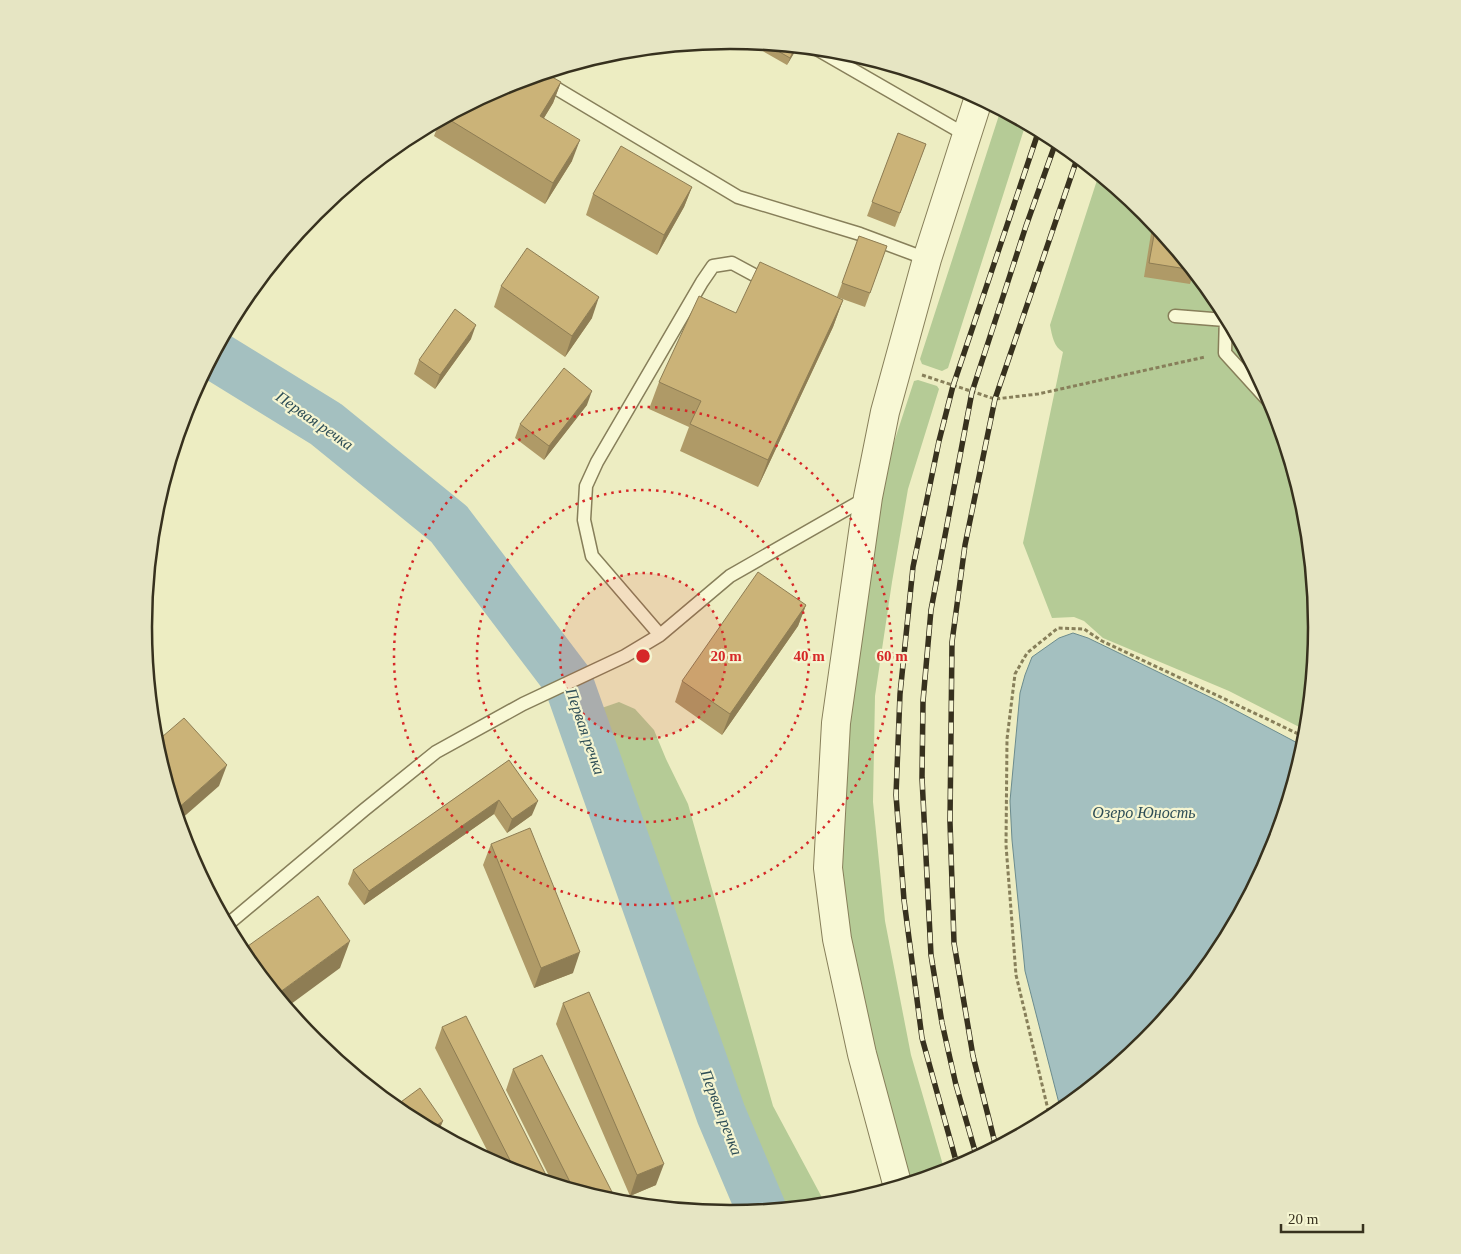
<svg xmlns="http://www.w3.org/2000/svg" width="1461" height="1254" viewBox="0 0 1461 1254" font-family="Georgia,serif">
<rect width="100%" height="100%" fill="#ededc2"/>
<path fill="#b5cb96" d="M1001 109 1026 123 948 368 942 371 922 364 920 359Z
M1099 174 1146 212 1219 301 1273 403 1306 513 1317 627 1307 731 1229 691 1103 638 1084 621 1074 617 1052 618 1023 543 1063 352C1054 347 1052 336 1050 325Z
M918 380 937 386 939 389 908 489 892 582 875 696 873 802 885 921 911 1055 945 1172 906 1184 889 1114 836 871 838 798 882 479 914 381Z
M619 702 635 709 654 730 666 759 688 804 773 1106 826 1205 754 1212 660 937 617 823 579 735 580 722 596 710Z"/>
<path fill="#a4c0c0" stroke="#6c8c8e" d="M1073 633 1088 638 1218 701 1305 747 1273 852 1218 953 1145 1042 1061 1111 1025 971 1012 840 1010 801 1020 693 1025 675 1032 657 1059 638Z"/>
<g fill="none" stroke-linecap="round" stroke-linejoin="round">
<path stroke="#a4c0c0" stroke-width="50" d="M214 355 326 424 449 524 568 681 721 1114 762 1211"/>
<defs>
<path id="service" d="M815 48 966 135
M544 81 738 197 860 234 927 259
M1226 315 1225 353 1274 407
M1175 316 1225 320
M660 635 592 556 584 520 586 486 597 462 702 282 713 266 732 263 769 283
M227 925 364 810 436 752 523 704 625 656 660 635 730 576 868 497"/>
<path id="tertiary" d="M898 1187 862 1054 837 939 828 868 836 723 868 497 885 412 927 259 979 97"/>
</defs>
<use href="#service" stroke="#877f5a" stroke-width="15"/>
<use href="#tertiary" stroke="#877f5a" stroke-width="30"/>
<path stroke="#877f5a" stroke-width="3" stroke-dasharray="4 2.5" stroke-linecap="butt" d="M922 375 995 399 1038 394 1205 357
M1050 1118 1016 975 1006 845 1007 739 1015 674 1027 653 1058 628 1084 629 1102 641 1307 738"/>
<use href="#service" stroke="#f8f8d5" stroke-width="12"/>
<use href="#tertiary" stroke="#f8f8d5" stroke-width="28"/>
<defs>
<path id="rail" d="M996 1147 973 1056 954 943 950 822 952 642 965 545 995 399 1078 156
M977 1158 956 1085 942 1023 931 955 922 778 923 701 931 610 972 392 1026 226 1057 139
M958 1168 922 1038 904 900 896 795 900 694 913 567 939 441 953 386 1039 130"/>
</defs>
<use href="#rail" stroke="#37311e" stroke-width="5.5"/>
<use href="#rail" stroke="#f5f5d1" stroke-width="4" stroke-dasharray="11" stroke-linecap="butt"/>
</g>
<path fill="#af9a67" d="M747 42 797 47 787 65Z
M561 82 553 103 544 118 572 161 545 204 434 136 440 120 506 85Z
M898 133 926 144 895 227 867 216Z
M692 187 684 207 657 255 586 215 593 194Z
M1153 221 1194 271 1190 284 1144 277Z
M859 236 887 246 865 307 837 297Z
M501 286 592 318 565 357 494 307Z
M843 300 833 327 758 487 680 451 689 427 649 409 659 382 736 313Z
M471 339 435 389 414 374 419 360Z
M587 405 544 460 515 438 520 424Z
M806 605 798 626 722 735 675 702 682 681Z
M509 760 532 815 507 833 494 814 364 905 348 884 353 870Z
M491 844 573 973 534 988 483 865Z
M563 1003 656 1185 630 1196 556 1024Z
M442 1027 550 1183 506 1169 493 1162 435 1048Z
M513 1069 612 1192 608 1200 553 1184 506 1090Z"/>
<path fill="#8e7d54" d="M796 46 797 47 796 50 787 65 790 58Z
M561 82 553 103 533 136 540 116Z
M580 140 572 161 545 204 553 183Z
M692 187 684 207 657 255 664 235Z
M599 297 592 318 565 357 572 336Z
M843 300 833 327 758 487 768 460Z
M476 325 471 339 435 389 440 375Z
M592 391 587 405 544 460 549 446Z
M806 605 798 626 722 735 730 714Z
M227 765 219 786 179 821 176 810Z
M499 800 494 814 364 905 369 891Z
M538 801 532 815 507 833 512 819Z
M350 941 340 968 287 1007 276 995Z
M580 952 573 973 534 988 541 968Z
M443 1121 438 1133 431 1129Z
M664 1164 656 1185 630 1196 637 1175Z
M612 1192 608 1200 600 1198Z"/>
<path fill="#cbb378" stroke="#8e7d54" d="M764 43 796 46 790 58Z
M545 73 561 82 540 116 580 140 553 183 445 117 506 85Z
M898 133 926 144 900 213 872 202Z
M621 146 692 187 664 235 593 194Z
M1156 224 1193 270 1149 263Z
M859 236 887 246 870 293 842 283Z
M527 248 599 297 572 336 501 286Z
M760 262 843 300 768 460 690 424 701 401 659 382 699 296 736 313Z
M455 309 476 325 440 375 419 360Z
M564 368 592 391 549 446 520 424Z
M758 572 806 605 730 714 682 681Z
M184 718 227 765 176 810 155 743Z
M509 760 538 801 512 819 499 800 369 891 353 870Z
M530 828 580 952 541 968 491 844Z
M318 896 350 941 276 995 241 951Z
M589 992 664 1164 637 1175 563 1003Z
M466 1016 550 1183 516 1172 442 1027Z
M542 1055 612 1192 600 1198 574 1190 513 1069Z
M420 1088 443 1121 431 1129 404 1115 394 1107Z"/>
<circle cx="643" cy="656" r="83" fill="#d62828" fill-opacity=".12"/>
<g fill="none" stroke="#d62828" stroke-width="2.5" stroke-dasharray="2.5 5">
<circle cx="643" cy="656" r="83"/>
<circle cx="643" cy="656" r="166"/>
<circle cx="643" cy="656" r="249"/>
</g>
<g text-anchor="middle" stroke-width="4.5" stroke-linejoin="round" paint-order="stroke">
<g font-size="16" font-style="italic" fill="#2d4d56" stroke="#f5f5d1">
<text transform="translate(315 420) rotate(35)" y="6">Первая речка</text>
<text transform="translate(586 731) rotate(71)" y="6">Первая речка</text>
<text x="1144" y="818">Озеро Юность</text>
<text transform="translate(722 1112) rotate(69)" y="6">Первая речка</text>
</g>
</g>
<path d="M0 0H1461V1254H0ZM152 627a578 578 0 1 1 1156 0a578 578 0 1 1-1156 0Z" fill="#e6e5c3" fill-rule="evenodd"/>
<path fill="none" stroke="#37311e" stroke-width="2.5" d="M152 627a578 578 0 1 1 1156 0a578 578 0 1 1-1156 0Z"/>
<circle cx="643" cy="656" r="8" fill="#d62828" stroke="#f5f5d1" stroke-width="2.5"/>
<g font-size="15" text-anchor="middle" font-weight="bold" fill="#d62828" stroke="#f5f5d1" stroke-width="4.5" stroke-linejoin="round" paint-order="stroke">
<text x="726" y="661">20 m</text>
<text x="809" y="661">40 m</text>
<text x="892" y="661">60 m</text>
</g>
<path d="M1281 1224v8h82v-8" fill="none" stroke="#37311e" stroke-width="2.5"/>
<text x="1288" y="1224" font-size="15" fill="#37311e" stroke="#f5f5d1" stroke-width="4" paint-order="stroke">20 m</text>
</svg>
